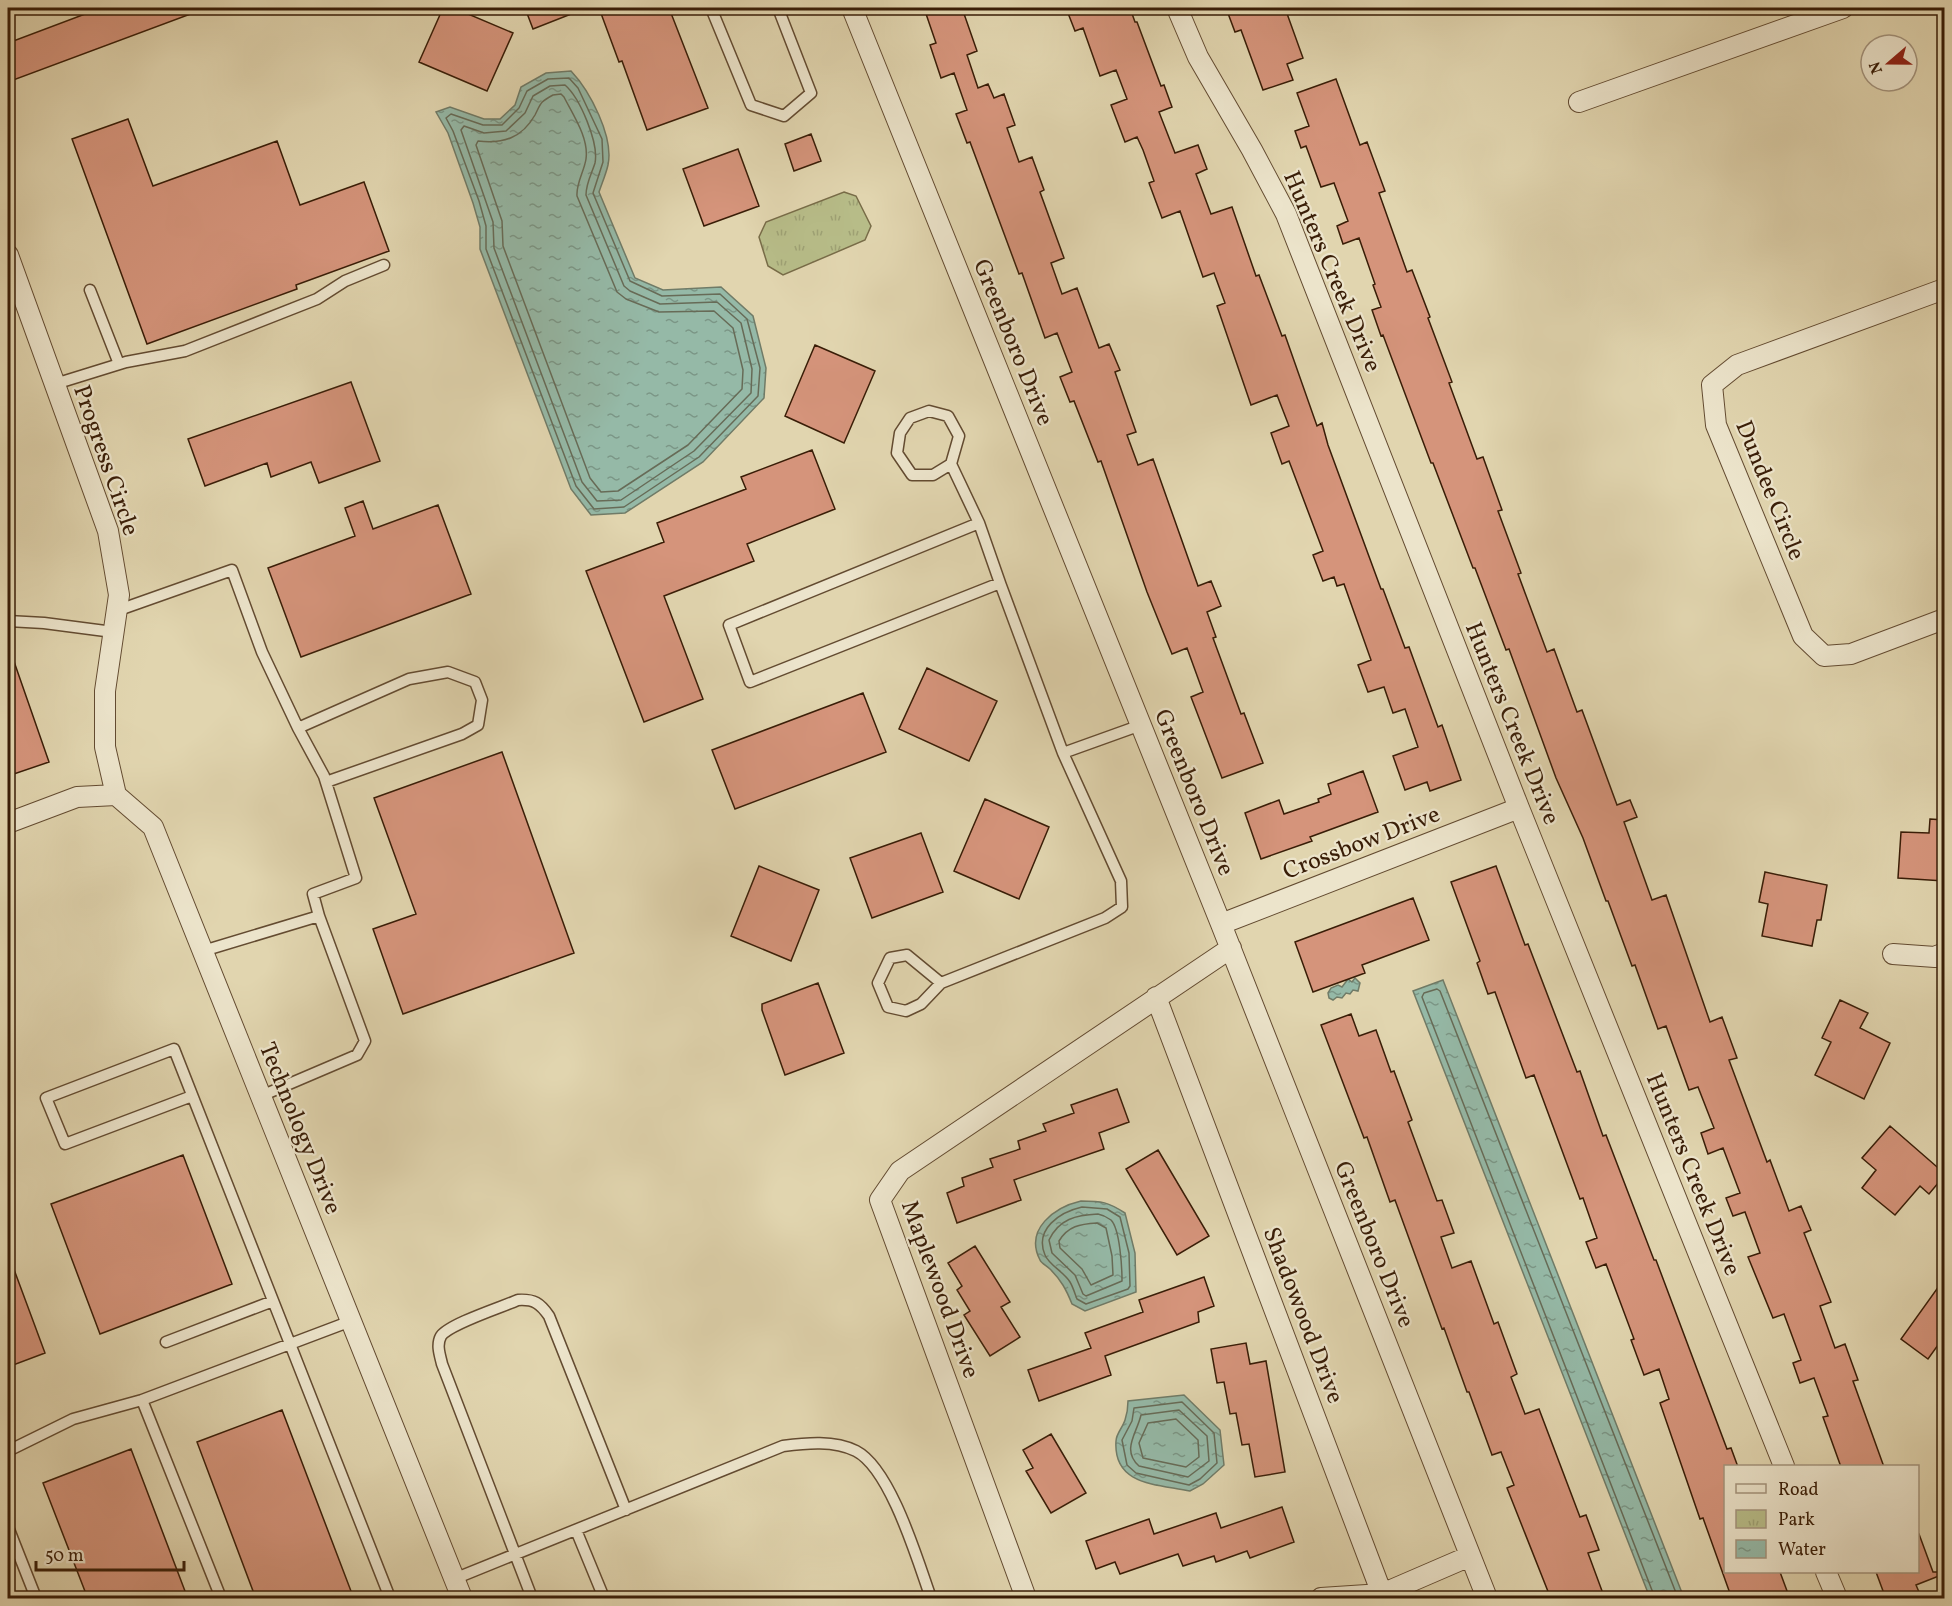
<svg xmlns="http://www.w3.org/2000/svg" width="1952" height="1606" viewBox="0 0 1952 1606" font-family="Vollkorn,serif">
<defs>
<pattern id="park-tufts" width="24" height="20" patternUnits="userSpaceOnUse" patternTransform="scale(1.5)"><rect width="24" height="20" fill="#b7bc88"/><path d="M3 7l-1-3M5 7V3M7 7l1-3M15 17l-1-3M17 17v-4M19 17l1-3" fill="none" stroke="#9ea174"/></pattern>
<pattern id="water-ripples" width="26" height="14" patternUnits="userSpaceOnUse" patternTransform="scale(1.5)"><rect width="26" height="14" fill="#95b9a7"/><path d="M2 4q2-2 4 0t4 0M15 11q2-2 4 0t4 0" fill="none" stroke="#7b9686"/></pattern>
</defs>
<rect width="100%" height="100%" fill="#e1d5af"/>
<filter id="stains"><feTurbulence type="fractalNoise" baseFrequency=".00333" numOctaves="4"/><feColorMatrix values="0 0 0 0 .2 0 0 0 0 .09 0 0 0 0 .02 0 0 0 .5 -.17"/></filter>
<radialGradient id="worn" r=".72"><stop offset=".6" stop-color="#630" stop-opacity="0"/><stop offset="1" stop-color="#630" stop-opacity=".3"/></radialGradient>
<path fill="url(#park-tufts)" stroke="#786c48" stroke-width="1.5" d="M844 192 856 196 871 226 865 240 783 275 768 266 759 237 766 222Z"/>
<path fill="url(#water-ripples)" stroke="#707b67" stroke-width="1.5" d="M571 71C590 91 614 137 608 165 606 174 602 183 599 192L635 278 663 290 721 287 753 316 766 368 764 398 703 462 625 513 591 515 571 489 480 249V227L473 203 448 133 436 112 450 107 484 119H500L515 105 521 87 546 73Z
M1355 978 1360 983 1358 991 1353 990 1350 994 1346 993 1342 998 1337 997 1333 1000 1329 998 1328 993 1331 988 1338 985 1342 987 1348 979 1352 982Z
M1443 980 1684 1598H1650L1413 991Z
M1081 1201C1102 1201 1108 1202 1125 1213L1135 1253 1136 1292 1085 1311 1072 1304C1066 1289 1061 1280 1050 1269 1047 1266 1041 1263 1040 1260 1024 1229 1055 1207 1081 1201Z
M1184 1395 1220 1430 1224 1465 1203 1484 1190 1491C1158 1484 1113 1486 1116 1441 1116 1434 1123 1427 1125 1420 1127 1414 1128 1407 1128 1401Z"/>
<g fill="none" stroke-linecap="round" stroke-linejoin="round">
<path stroke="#676b57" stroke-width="1.5" d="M569 78 578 88 602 139 603 162 593 193 630 281 662 296 720 294 747 319 760 368 758 396 699 457 624 507 594 509 576 486 486 249V226L479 201 453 131 446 118 451 114 483 125H502L519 108 527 91 548 79Z
M550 86 565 85C580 98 599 143 595 163 592 173 586 183 586 195L624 286 630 291 660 304 717 302 741 323 752 369 751 393 694 451 621 500 597 501 582 482 494 248 493 222 461 130 464 126 484 133 506 131 525 113 533 96Z
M553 95 561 94 564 97C573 115 589 138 586 159 584 172 576 183 577 196L617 292 626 299 659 312 714 311 733 328 743 370 742 389 688 445 618 491 601 492 590 478 503 246 502 221 476 145 478 141C503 144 522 138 535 115 541 103 540 102 553 95Z
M1082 1207 1107 1209 1120 1217 1129 1253 1130 1286 1128 1289 1086 1304 1077 1299C1075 1294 1073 1287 1070 1282 1064 1272 1049 1265 1045 1255 1034 1229 1060 1212 1082 1207Z
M1098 1214C1103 1215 1107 1217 1111 1220 1120 1229 1122 1268 1122 1281L1086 1296 1083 1294 1075 1275 1052 1253 1049 1240C1059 1219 1076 1215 1098 1214Z
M1097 1223 1106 1228 1112 1256 1113 1275 1091 1285 1082 1269 1060 1248 1059 1241C1068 1226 1080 1224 1097 1223Z
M1182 1402 1214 1433 1217 1463 1200 1479 1189 1485 1136 1473 1127 1465 1122 1440 1132 1421 1134 1408Z
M1179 1410 1207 1436 1209 1461 1188 1477 1139 1466C1121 1450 1137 1433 1141 1415Z
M1176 1419 1198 1440 1199 1457 1186 1467 1143 1458 1139 1443 1148 1423Z
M1655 1598 1422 997 1424 993 1437 989 1440 991 1678 1598"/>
</g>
<path fill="#d5947b" stroke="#391d07" stroke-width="1.5" d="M101 8H204V9L8 82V43Z
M443 8H454L513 33 487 91 419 62Z
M525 8H584V9L533 29Z
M599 8H669L708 108 647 130 622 61 619 62Z
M924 8H962L977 51 967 55 978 88 988 84 994 98 1004 94 1015 125 1007 128 1019 162 1032 157 1044 190 1040 192 1064 258 1051 263 1062 294 1077 288 1099 348 1109 344 1120 370 1115 372 1136 432 1127 435 1138 465 1153 459 1198 586 1211 581 1221 606 1207 612 1216 637 1213 638 1241 714 1244 713 1263 763 1222 778 1191 697 1203 692 1187 648 1172 654 1147 592 1101 461 1098 462 1074 401 1070 402 1060 377 1072 372 1057 333 1045 338 1022 273 1019 274 970 142 967 143 956 114 967 110 954 73 941 78 930 45 936 43Z
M1066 8H1130L1135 22H1137L1161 86 1164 85 1172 107 1159 112 1175 153 1198 145 1207 169 1196 174 1211 214 1232 207 1256 276 1259 275 1282 336 1285 335 1317 426 1322 423 1328 445 1381 589H1383L1405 648 1409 647 1438 727 1442 725 1461 780 1430 791 1427 782 1405 790 1393 756 1418 747 1405 709 1393 713 1384 687 1368 692 1358 665 1371 660 1344 584 1337 586 1334 577 1323 581 1313 555 1323 551 1289 461 1282 464 1271 433 1289 426 1277 395 1251 405 1217 306 1225 303 1214 273 1203 277 1180 211 1162 218 1149 183 1154 181 1143 150 1137 137 1125 142 1111 105 1127 99 1116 70 1100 76 1083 28 1075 31Z
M1226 8H1285L1303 58 1287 64 1293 80 1263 90 1241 30 1235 32Z
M1336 79 1360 145 1367 142 1385 191 1379 193 1407 272 1412 270 1430 317 1428 318 1452 382 1449 383 1477 459 1483 457 1502 510 1498 511 1521 573 1518 574 1547 652 1554 649 1577 712 1582 710 1617 805 1630 800 1637 817 1624 822 1652 900 1666 895 1710 1022 1722 1017 1737 1058 1729 1060 1767 1162 1770 1160 1789 1211 1801 1206 1811 1230 1804 1233 1831 1302 1820 1306 1835 1348 1845 1344 1858 1380 1853 1381 1884 1467H1841L1823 1417 1828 1416 1814 1378 1800 1383 1793 1363 1801 1360 1784 1314 1773 1318 1748 1257 1760 1253 1745 1212 1733 1216 1726 1198 1740 1193 1723 1148 1708 1154 1701 1133 1714 1128 1698 1087 1689 1090 1666 1026 1658 1029 1635 965 1632 966 1608 901H1606L1583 838 1556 778 1509 649 1506 650 1475 568H1473L1433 463H1431L1383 335 1381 336 1372 310 1381 307 1373 285 1375 284 1359 238 1343 244 1337 226 1348 221 1334 183 1321 187 1306 146 1301 148 1295 131 1309 126 1297 93Z
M128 119 153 186 277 141 300 205 364 182 389 251 296 285 297 289 147 344 72 139Z
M811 134 821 161 794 171 785 144Z
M738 149 759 206 704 226 683 169Z
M815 345 875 371 844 443 785 416Z
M351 382 380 461 319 483 311 462 271 477 267 463 205 486 188 439Z
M812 450 835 509 747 544 754 561 664 596 703 699 644 722 586 571 664 542 657 523 746 489 741 477Z
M363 501 373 529 438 505 471 594 301 657 268 568 355 536 345 508Z
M8 650H10L49 762 8 776Z
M927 668 997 701 969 761 899 729Z
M863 693 886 752 735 809 712 750Z
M502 752 574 953 403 1014 373 929 416 914 374 798Z
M1363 771 1378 812 1310 837 1312 841 1261 859 1245 813 1279 800 1284 814 1319 802 1318 799 1331 794 1328 784Z
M985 799 1049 827 1019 899 954 871Z
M1930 819 1944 820V881L1898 878 1901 832 1929 833Z
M921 833 943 892 872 918 850 858Z
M759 866 819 890 791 961 731 936Z
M1496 866 1525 945 1528 944 1577 1072 1580 1071 1603 1136 1606 1135 1654 1260H1656L1727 1449 1731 1448 1738 1467H1725V1572H1780L1790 1599H1732L1703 1518 1700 1519 1660 1403 1669 1399 1659 1369 1644 1375 1631 1340 1634 1339 1606 1264 1596 1268 1586 1242 1597 1238 1583 1198 1580 1199 1534 1075 1526 1078 1495 992 1488 994 1477 963 1480 961 1451 882Z
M1765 872 1827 885 1821 920H1817L1812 946 1762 936 1768 904 1759 902Z
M1413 898 1429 940 1362 965 1365 973 1313 992 1295 942Z
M818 983 844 1053 785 1075 762 1010V1004Z
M1840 1000 1868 1013 1860 1028 1890 1043 1864 1099 1815 1075 1831 1042 1822 1038Z
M1351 1014 1359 1036 1376 1030 1391 1072 1394 1071 1412 1120 1408 1122 1437 1201 1442 1200 1454 1233 1441 1237 1452 1268 1471 1261 1494 1324 1498 1322 1517 1374 1511 1377 1525 1414 1539 1409 1580 1517 1586 1515 1599 1550 1588 1553 1605 1599H1551L1507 1488 1514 1485 1501 1452 1492 1455 1469 1392H1467L1444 1328 1442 1329 1395 1200 1390 1202 1367 1137 1364 1138 1321 1025Z
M1117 1089 1129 1122 1099 1133 1104 1149 1014 1180 1021 1200 957 1223 947 1193 964 1186 962 1178 993 1167 990 1159 1020 1149 1018 1141 1046 1131 1043 1124 1074 1113 1071 1105Z
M1890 1126 1944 1173V1176L1929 1194 1920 1186 1895 1215 1862 1188 1876 1170 1862 1158Z
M1158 1150 1209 1236 1177 1255 1126 1169Z
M183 1155 232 1284 100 1334 51 1204Z
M975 1246 1010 1302 1001 1307 1020 1337 990 1356 964 1315 970 1311 957 1290 962 1286 948 1263Z
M9 1256 45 1353 8 1367V1257Z
M1204 1277 1214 1306 1198 1312 1199 1322 1105 1356 1111 1375 1039 1401 1028 1370 1091 1348 1085 1333 1143 1312 1139 1300Z
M1944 1279V1349L1938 1345 1928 1359 1901 1339Z
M1246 1343 1250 1364 1266 1361 1285 1472 1255 1477 1249 1444 1242 1445 1236 1413 1230 1414 1224 1382 1217 1383 1211 1349Z
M282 1410 354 1599H256L197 1442Z
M1051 1434 1086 1493 1051 1513 1026 1471 1033 1468 1023 1450Z
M131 1449 188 1599H88L43 1483Z
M1282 1507 1294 1542 1250 1558 1247 1551 1216 1562 1214 1556 1183 1566 1178 1554 1120 1574 1115 1562 1096 1569 1086 1541 1149 1519 1154 1534 1216 1513 1221 1528Z
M1919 1534 1933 1572H1944V1574L1916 1585 1922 1599H1886L1876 1572H1917V1535Z"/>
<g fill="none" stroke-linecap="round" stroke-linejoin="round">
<defs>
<path id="service" d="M711 8 751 105 784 116 811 93 778 8
M90 290 119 364
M55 384 126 362 185 351 317 299 345 281 384 265
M951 464 933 475H912L897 453 900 433 910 418 929 411 948 416 959 436 951 464 979 523 729 625 750 682 1000 583 1063 753 1141 725
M979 523 1000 583
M116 611 232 570 262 652 298 728 324 776 356 878 313 894 319 916
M8 621 44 623 113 632
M298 728 409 679 448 672 475 682 482 700 478 725 462 734 326 782
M203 951 319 916 365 1041 357 1055 261 1096
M941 983 907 955 890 958 878 983 888 1007 906 1011 921 1004 941 983 1105 918 1122 907 1121 881 1063 753
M192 1096 65 1144 46 1098 174 1049 390 1598
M166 1342 273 1301
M8 1451 73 1419 142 1400
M8 1527 36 1598
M576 1530 604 1598
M454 1579 783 1446C806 1443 834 1440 856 1451 891 1469 918 1562 931 1598
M221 1598 142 1400 351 1321
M532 1598 442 1364C440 1355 436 1345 441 1336 449 1324 502 1307 518 1300 534 1299 540 1303 549 1316L626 1510"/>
<path id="minor" d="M852 8 1221 924 1487 1598
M1177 8 1198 57 1252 150 1286 214 1519 808 1784 1466
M1579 102 1843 8
M8 255 108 531 119 595 105 691V747L116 795
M1944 289 1737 365 1712 385 1716 425 1803 636 1824 656 1851 654 1944 619
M8 823 77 797 116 795 153 827 462 1598
M1221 924 1519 808
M1893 954 1935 957 1944 953
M1156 997 1382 1594 1321 1598
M1826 1572 1837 1598
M1382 1594 1470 1556
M1026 1598 880 1200 900 1171 1231 948"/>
</defs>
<use href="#service" stroke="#634b31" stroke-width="13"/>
<use href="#minor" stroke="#634b31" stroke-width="22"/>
<use href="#service" stroke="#ece4cb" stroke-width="10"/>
<use href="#minor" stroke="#ece4cb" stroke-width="20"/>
</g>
<g text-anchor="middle" stroke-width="4.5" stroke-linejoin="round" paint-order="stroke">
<g font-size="24" fill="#391d07" stroke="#ece4cb">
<text transform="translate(1333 271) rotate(67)" y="8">Hunters Creek Drive</text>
<text transform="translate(1014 342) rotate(68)" y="8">Greenboro Drive</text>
<text transform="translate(107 460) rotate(71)" y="8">Progress Circle</text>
<text transform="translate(1771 490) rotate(68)" y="8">Dundee Circle</text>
<text transform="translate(1513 723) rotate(68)" y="8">Hunters Creek Drive</text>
<text transform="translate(1195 792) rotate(68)" y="8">Greenboro Drive</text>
<text transform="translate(1361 842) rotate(-21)" y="8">Crossbow Drive</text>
<text transform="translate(301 1128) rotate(68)" y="8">Technology Drive</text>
<text transform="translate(1694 1174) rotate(68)" y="8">Hunters Creek Drive</text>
<text transform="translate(1375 1244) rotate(68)" y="8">Greenboro Drive</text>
<text transform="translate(941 1289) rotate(70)" y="8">Maplewood Drive</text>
<text transform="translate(1304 1315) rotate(69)" y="8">Shadowood Drive</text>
</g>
</g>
<rect width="1952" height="1606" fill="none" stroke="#e1d5af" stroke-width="30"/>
<rect x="9" y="9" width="1934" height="1588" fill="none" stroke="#391d07" stroke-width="3"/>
<rect x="15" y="15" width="1922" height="1576" fill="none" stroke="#391d07" stroke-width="1.5"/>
<rect x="1724" y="1465" width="195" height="108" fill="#ece4cb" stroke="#a4947d" stroke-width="1.5"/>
<rect x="1736" y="1484" width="30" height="9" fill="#ece4cb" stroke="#a4947d" stroke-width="1.5"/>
<text x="1778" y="1495" font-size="18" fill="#391d07">Road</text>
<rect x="1736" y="1510" width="30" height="18" fill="url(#park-tufts)" stroke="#a4947d" stroke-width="1.5"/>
<text x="1778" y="1525" font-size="18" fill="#391d07">Park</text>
<rect x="1736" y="1540" width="30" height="18" fill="url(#water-ripples)" stroke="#a4947d" stroke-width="1.5"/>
<text x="1778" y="1555" font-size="18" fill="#391d07">Water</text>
<g transform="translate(1889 63) rotate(250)"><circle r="28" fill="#ece4cb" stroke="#a4947d" stroke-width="1.5"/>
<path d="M0-4.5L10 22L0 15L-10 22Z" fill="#8f2418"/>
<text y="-9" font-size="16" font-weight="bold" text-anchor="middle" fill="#391d07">N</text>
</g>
<path d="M36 1561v9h148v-9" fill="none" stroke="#391d07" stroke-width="3"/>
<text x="45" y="1561" font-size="18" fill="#391d07" stroke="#ece4cb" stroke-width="4.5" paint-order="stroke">50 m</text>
<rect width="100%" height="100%" filter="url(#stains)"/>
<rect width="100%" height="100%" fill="url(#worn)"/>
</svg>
